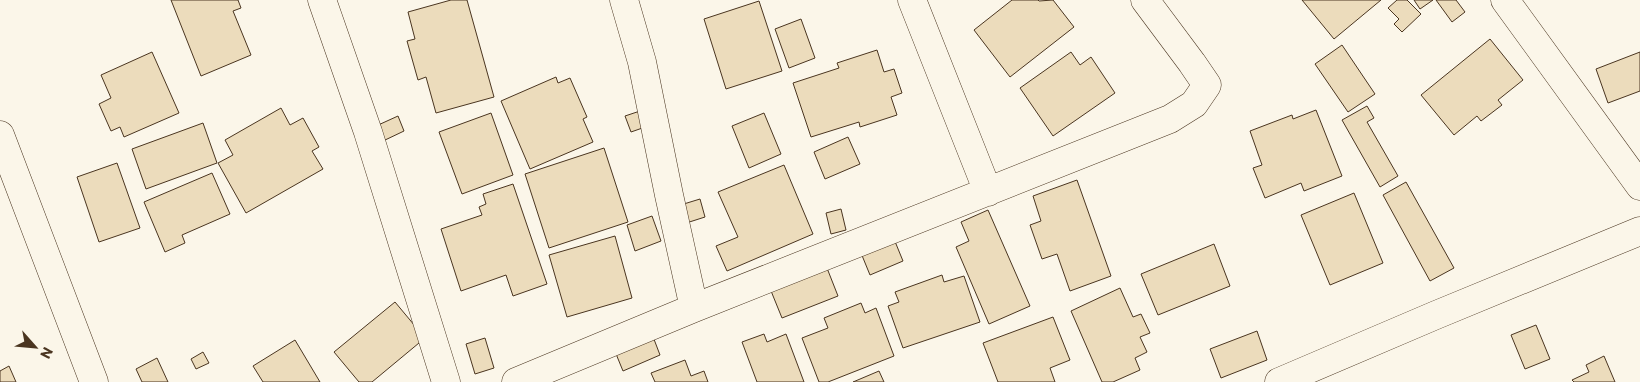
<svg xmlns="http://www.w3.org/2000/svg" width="1640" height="382" viewBox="0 0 1640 382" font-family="Commissioner,sans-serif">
<rect width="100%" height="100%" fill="#fbf6e9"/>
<path fill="#ecdcbc" stroke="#4a3520" d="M171 0H238L241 8 233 11 251 55 201 76Z
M451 0H467L494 97 436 113 426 77 418 80 407 41 415 39 408 12Z
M1012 0H1038L1039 1 1053 0 1074 27 1010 77 974 30Z
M1302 0H1381L1334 39Z
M1397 0H1407L1421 14 1402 32 1394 24 1399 19 1388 8Z
M1414 0H1433L1420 9Z
M1436 0H1456L1465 12 1452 22Z
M759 1 782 71 726 89 704 19Z
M801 19 815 58 789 68 775 29Z
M1490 39 1523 80 1498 100 1502 105 1481 121 1477 116 1454 135 1421 95Z
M1342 45 1375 94 1348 112 1315 64Z
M877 50 884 72 894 69 902 93 891 97 897 115 860 127 859 122 811 137 793 83 839 68 837 63Z
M152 52 179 113 124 137 120 127 111 131 99 104 111 98 101 75Z
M1071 52 1080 65 1091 57 1115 93 1053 136 1020 88Z
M1640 52V91L1608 103 1596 69Z
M556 77 558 83 570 78 587 117 583 119 593 142 530 169 501 101Z
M1367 106 1374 118 1367 122 1398 176 1380 187 1342 120Z
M281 108 290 125 303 118 319 147 312 151 323 169 246 213 218 163 233 155 225 140Z
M646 109 651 125 631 132 625 116Z
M1316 110 1342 176 1304 191 1301 183 1265 198 1253 168 1262 165 1250 131 1292 115 1293 119Z
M491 113 513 175 462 194 439 132Z
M764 113 781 154 749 168 732 126Z
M398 116 404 131 383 141 376 126Z
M203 123 217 163 146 189 132 149Z
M848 137 860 164 825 179 814 152Z
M604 148 628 222 549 248 525 174Z
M117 163 140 228 99 242 77 177Z
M784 165 813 234 727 271 716 246 738 237 718 192Z
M212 173 230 214 182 235 185 243 165 252 144 202Z
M1077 180 1111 276 1070 291 1057 254 1042 259 1030 225 1041 221 1033 196Z
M1406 182 1454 268 1430 281 1383 195Z
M513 184 547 284 513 296 506 275 461 291 441 229 482 215 479 207 486 204 483 194Z
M1354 193 1383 263 1330 285 1301 215Z
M700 199 705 217 680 225 674 207Z
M841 209 846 230 831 234 826 213Z
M988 210 1030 306 989 324 956 247 969 241 961 222Z
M652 216 661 241 635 251 627 225Z
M615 236 632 298 567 317 549 255Z
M894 239 903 261 870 275 861 253Z
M1214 244 1230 286 1158 315 1141 274Z
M825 263 838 296 782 318 769 286Z
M942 275 944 282 964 276 980 322 903 348 888 306 899 302 895 292Z
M1120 288 1133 317 1141 314 1150 333 1140 337 1147 352 1135 358 1140 370 1113 382H1102L1071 311Z
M395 302 425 338 372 382H359L334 352Z
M861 303 865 313 876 308 894 356 828 382H819L802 338 828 328 824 318Z
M1053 317 1070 360 1050 368 1055 382H998L983 343Z
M1536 325 1550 359 1525 369 1511 335Z
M1257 331 1267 360 1221 378 1210 349Z
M652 334 660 355 623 371 614 349Z
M764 334 767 342 786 334 804 382H757L742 342Z
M485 338 494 368 475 374 466 344Z
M295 340 320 382H263L253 366Z
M203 352 209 363 196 369 191 359Z
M1604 356 1615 382H1574L1572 380 1589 372 1586 365Z
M157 358 168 382H142L136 369Z
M685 360 691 376 704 371 708 382H655L651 373Z
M9 366 16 382H0V371Z
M879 371 884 382H853Z"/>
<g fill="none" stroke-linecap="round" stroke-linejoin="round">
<defs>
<path id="minor" d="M322 0 368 132 446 382
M624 0 642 62 669 195 694 308
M912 0 988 192
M1505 0 1640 186
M0 135 94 382
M516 382 694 308 1170 119 1194 104 1207 85 1192 63 1145 0
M1279 382 1436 315 1640 231"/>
</defs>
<use href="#minor" stroke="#4a3520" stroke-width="29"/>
<use href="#minor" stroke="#fbf6e9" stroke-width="28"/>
</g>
<g transform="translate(35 347) rotate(117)" stroke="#fbf6e9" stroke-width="4" paint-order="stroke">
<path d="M0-4L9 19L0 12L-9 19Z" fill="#4a3520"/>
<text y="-8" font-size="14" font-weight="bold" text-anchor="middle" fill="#4a3520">N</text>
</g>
</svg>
